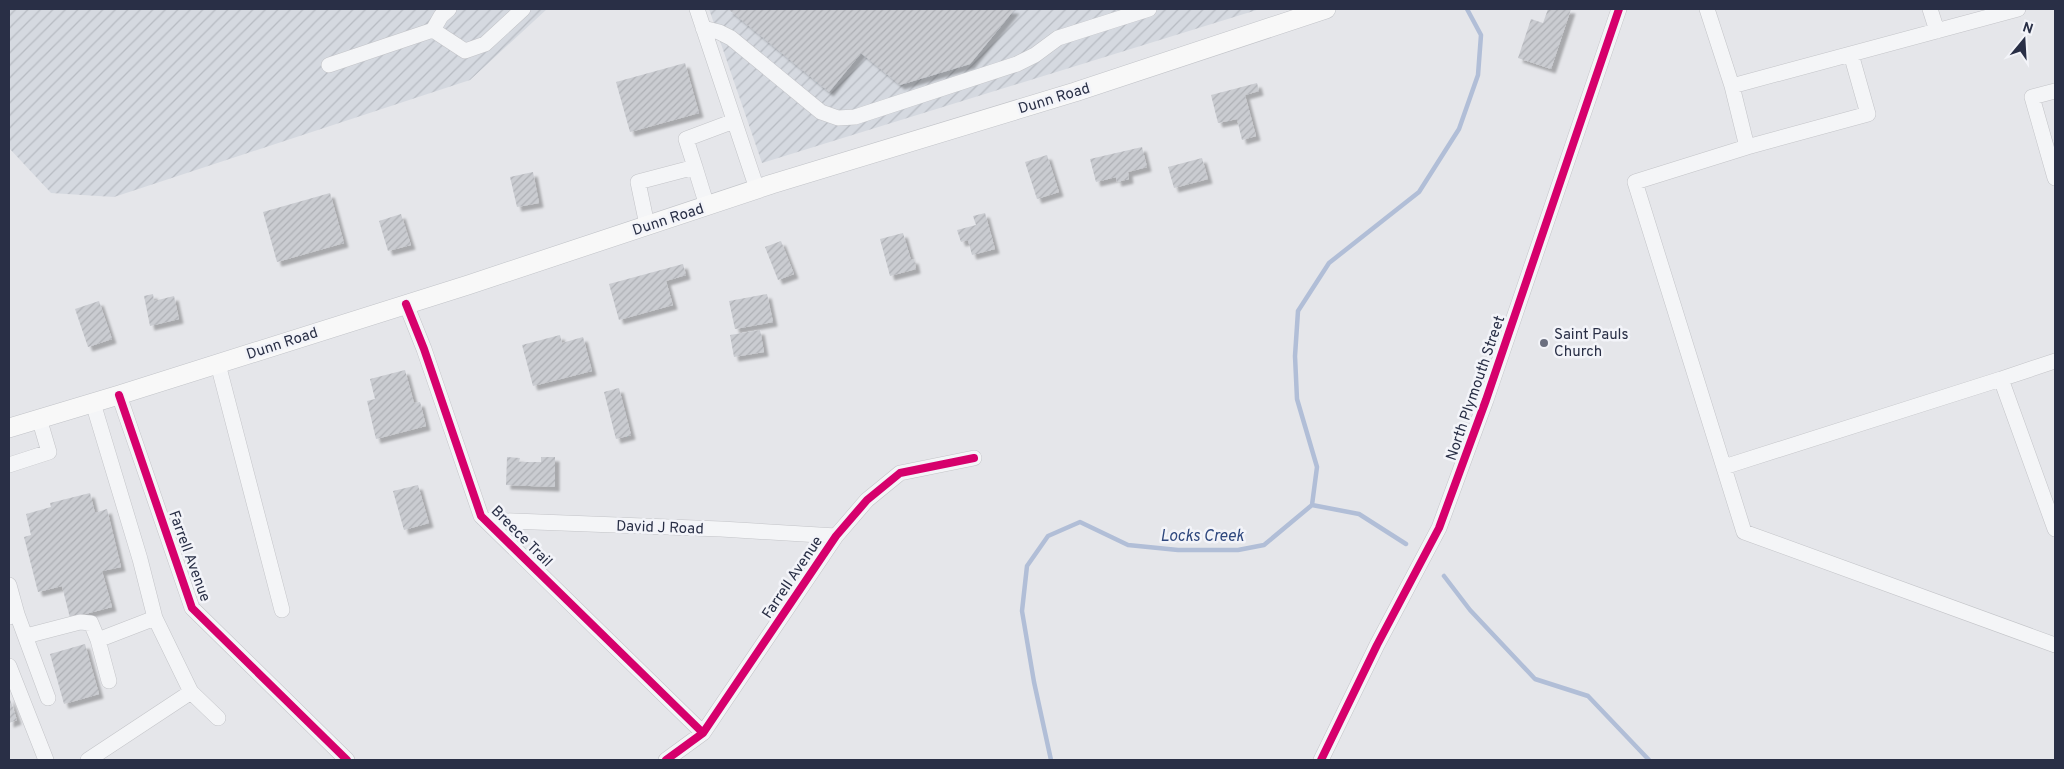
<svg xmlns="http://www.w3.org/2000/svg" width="2064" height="769" viewBox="0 0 2064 769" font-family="Overpass,sans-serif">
<defs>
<pattern id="industrial-furrows" width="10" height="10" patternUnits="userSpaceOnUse" patternTransform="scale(1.25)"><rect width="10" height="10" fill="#d5d9e0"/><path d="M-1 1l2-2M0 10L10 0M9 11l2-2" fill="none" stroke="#b7bbc2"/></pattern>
<pattern id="building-hatch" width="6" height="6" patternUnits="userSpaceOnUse" patternTransform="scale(1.25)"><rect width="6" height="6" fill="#caccd1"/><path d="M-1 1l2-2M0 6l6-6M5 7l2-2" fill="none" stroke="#aeb0b5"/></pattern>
<filter id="shadow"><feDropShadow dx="4.5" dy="4.5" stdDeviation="1" flood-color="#0004"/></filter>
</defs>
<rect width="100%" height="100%" fill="#e5e6ea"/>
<path fill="url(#industrial-furrows)" d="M9 9H547L470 80 114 197 51 193 9 148Z
M709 9H1260L762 163Z"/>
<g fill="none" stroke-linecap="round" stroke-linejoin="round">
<path stroke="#b1bed7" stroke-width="4.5" d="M1312 505 1359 514 1406 544
M1444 576 1470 610 1535 679 1588 696 1649 760
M1051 760 1034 682 1022 611 1027 566 1048 536 1080 522 1128 545 1178 550H1238L1264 545 1312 505 1317 467 1297 399 1295 356 1298 311 1329 263 1419 192 1459 129 1478 75 1481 35 1467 9"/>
</g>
<path fill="url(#building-hatch)" filter="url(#shadow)" d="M728 9H1015L970 64 900 85 861 53 829 92Z
M1548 9H1571L1551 69 1518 58 1531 19 1543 23Z
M685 63 699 113 630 132 616 82Z
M1257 83 1259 91 1245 95 1256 136 1242 140 1237 119 1218 123 1211 95Z
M1142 147 1147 167 1128 172 1129 179 1117 182 1116 177 1096 182 1090 159Z
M1047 155 1059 192 1037 199 1025 162Z
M1202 158 1208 179 1174 188 1168 167Z
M533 172 539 203 517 207 510 177Z
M330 193 344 243 277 262 263 212Z
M985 213 995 249 972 255 968 240 961 242 957 230 976 225 973 216Z
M401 214 411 245 388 251 379 221Z
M903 233 911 260 914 259 916 269 890 276 880 239Z
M781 241 794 274 778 280 765 247Z
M683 264 686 275 666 281 673 305 619 320 609 284Z
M153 294 154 301 174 296 179 319 150 326 144 296Z
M767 294 773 322 735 329 729 301Z
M99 301 112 339 88 347 75 309Z
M760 330 764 352 734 357 730 335Z
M560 335 562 343 583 337 592 371 533 386 522 345Z
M405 370 414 403 420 402 426 426 376 439 367 401 375 399 370 379Z
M619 388 631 435 616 439 604 392Z
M507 457 520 458 519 462H541V457H555V487L506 485Z
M418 485 429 523 404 530 393 491Z
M90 493 95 513 107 509 121 567 102 571 112 607 70 618 62 586 38 592 24 537 31 535 26 514 51 507 50 503Z
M85 644 99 694 64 704 50 654Z
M9 696 17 720 9 723Z"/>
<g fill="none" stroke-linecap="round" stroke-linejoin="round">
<defs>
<path id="minor" d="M697 9 757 189
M1707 9 1732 86 2018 9
M1930 9 1937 31
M703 28 719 32 731 38 821 112 838 118 855 117 1017 64 1035 55 1058 38 1149 9
M433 30 465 51 485 44 523 9
M1851 54 1868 114 1747 147 1635 182 1744 532 2055 645
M329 65 433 30 441 16 449 9
M1732 86 1747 147
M2055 91 2032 97 2055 178
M695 167 686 139 734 121
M647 225 638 182 695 167 707 206
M406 304 424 349 481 516 703 733
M218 364 282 610
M2001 379 2055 361
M119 395 192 608 347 760
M93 403 140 559 155 618 98 640
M9 465 49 452 39 418
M1724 467 2001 379 2055 529
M485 520 721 529 836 536
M9 585 17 614 9 617
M17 614 48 698
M155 618 191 692 218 718
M26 636 80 622 91 623 98 640 109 681
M9 666 46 760
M88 760 191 692
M666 760 703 733 836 536 867 500 900 473 974 458
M1321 760 1377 645 1439 528 1486 400 1619 9"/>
<path id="major" d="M9 428 119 395 468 285 772 184 1075 92 1326 9"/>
</defs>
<use href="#minor" stroke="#c3c4c8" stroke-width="16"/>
<use href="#major" stroke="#c1c3c8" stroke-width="20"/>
<use href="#minor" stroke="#f4f5f7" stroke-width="15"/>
<use href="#major" stroke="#f8f8f8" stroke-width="19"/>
<defs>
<path id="cycleway" d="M406 304 424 349 481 516 703 733
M119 395 192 608 347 760
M666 760 703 733 836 536 867 500 900 473 974 458
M1321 760 1377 645 1439 528 1486 400 1619 9"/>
</defs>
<use href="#cycleway" stroke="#f3f4f9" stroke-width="11"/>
<use href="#cycleway" stroke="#d6006c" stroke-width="8"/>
</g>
<circle fill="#6b6f7f" stroke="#f3f4f9" stroke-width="2" cx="1544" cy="343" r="5"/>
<g text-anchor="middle" stroke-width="5" stroke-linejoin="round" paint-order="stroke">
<g font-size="15" fill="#292f46" stroke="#f3f4f9">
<text transform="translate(1054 98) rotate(-17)" y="5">Dunn Road</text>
<text transform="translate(668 219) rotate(-18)" y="5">Dunn Road</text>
<text transform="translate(282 343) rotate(-18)" y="5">Dunn Road</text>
<text transform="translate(1475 388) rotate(-71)" y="5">North Plymouth Street</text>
<text transform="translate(660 527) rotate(2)" y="5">David J Road</text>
<text transform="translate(522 536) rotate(45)" y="5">Breece Trail</text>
<text transform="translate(190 556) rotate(70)" y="5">Farrell Avenue</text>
<text transform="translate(792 577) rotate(-56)" y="5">Farrell Avenue</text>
</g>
<g font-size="15" fill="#292f46" stroke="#f3f4f9" text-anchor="start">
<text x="1554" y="339">Saint Pauls<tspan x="1554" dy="17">Church</tspan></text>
</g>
<g font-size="16" font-style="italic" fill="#2f487e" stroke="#f3f4f9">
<text x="1202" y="541">Locks Creek</text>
</g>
</g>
<rect width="2064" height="769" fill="none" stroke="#292f46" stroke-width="20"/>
<g transform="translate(2024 40) rotate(18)" stroke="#f3f4f9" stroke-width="4" paint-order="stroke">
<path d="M0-4L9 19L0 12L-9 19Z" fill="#292f46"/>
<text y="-8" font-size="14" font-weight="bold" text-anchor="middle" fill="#292f46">N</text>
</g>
</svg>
